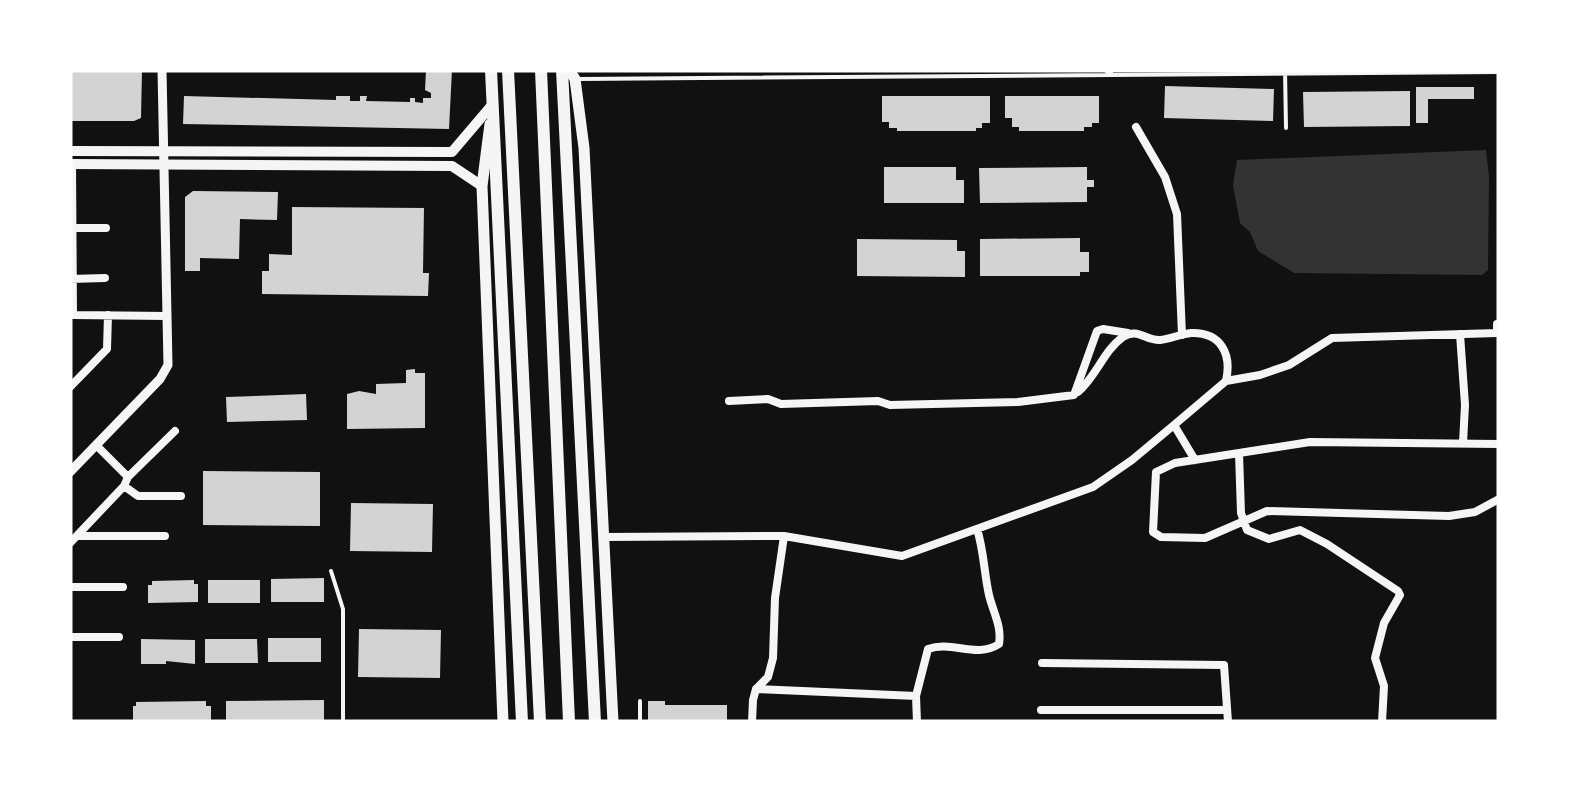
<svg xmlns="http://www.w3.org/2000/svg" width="1569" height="792" viewBox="0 0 1569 792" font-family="Georgia,serif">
<rect width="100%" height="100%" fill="#111"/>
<path fill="#333" d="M1486 150 1489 177 1488 270 1482 275 1294 273 1258 251 1250 232 1240 223 1233 185 1237 160Z"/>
<path fill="#d3d3d3" d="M70 70H142L141 118 134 121H70Z
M426 70H452L449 129 183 124 184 96 336 100V96H350V101H360V96H367L366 101 410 102V98H415V102L423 103V98H431V93L425 90Z
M1165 86 1274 89 1273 121 1164 118Z
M1416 87H1474V99H1428V123H1416Z
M1410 91V126L1304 127 1303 92Z
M882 96H990V123H982V128H976V131H897V128H889V122H882Z
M1005 96H1099V123H1092V127H1084V131H1019V127H1012V118H1005Z
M884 167H956V180H964V203H884Z
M1087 167V180H1094V187H1087V202L980 203 979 168Z
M193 191 278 192 277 220 240 219 239 259 200 258V271H185V197Z
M292 207 424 208 423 273H429L428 296 262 294V271H269V254L292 255Z
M1080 238V252H1089V272H1080V276H980V239Z
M857 239 957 240V251H965V277L857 276Z
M415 369V373H425V428L347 429V394L359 391 376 394V384L406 383V370Z
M306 394 307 420 227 422 226 397Z
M203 471 320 472V526L203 525Z
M351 503 433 504 432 552 350 551Z
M324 578V602H271V579Z
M194 580V584H198V602L148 603V585H152V581Z
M208 580H260V603H208Z
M359 629 441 630 440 678 358 677Z
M268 638H321V662H268Z
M141 639 195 640V664L166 661V664H141Z
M205 639H257L258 663H205Z
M324 700V722H226V701Z
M206 701V706H211V722H133V706H136V702Z
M648 701H665V705H727V722H648Z"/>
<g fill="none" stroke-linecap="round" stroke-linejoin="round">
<path stroke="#f5f5f5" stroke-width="4" d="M1105 70 1111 74V70
M1285 70 1286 128
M579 79 1499 72
M331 571 343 609V722
M640 701V722"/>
<path stroke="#f5f5f5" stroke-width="8" d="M1136 127 1165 177 1177 214 1182 335
M72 164 73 315 167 316
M70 228H106
M70 279 105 278
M1460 334 1465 405 1463 443
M70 387 107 349 108 315
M1078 392C1096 377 1104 350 1123 337 1137 327 1146 341 1160 340 1170 339 1181 334 1191 333 1221 332 1232 354 1226 381
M729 401 768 399 781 404 878 401 890 405 1018 402 1074 395 1097 331 1103 329 1128 333
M1174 425 1226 381 1260 375 1289 365 1332 338 1497 333V324
M1499 444 1310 442 1175 463 1156 472 1153 532 1161 537 1205 538 1267 511 1449 516 1475 512 1499 499
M1239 453 1241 513 1247 530 1269 539 1300 530 1327 544 1398 591 1400 595 1384 623 1375 658 1384 686 1382 722
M128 477 175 431
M124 486 138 496H181
M77 536H165
M604 537 784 536 902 556 1093 487 1132 460 1174 425 1195 460
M70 543 124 486 128 477 96 445
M70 587H123
M70 637H119
M1042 663 1224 665 1228 722
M756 689 916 696
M1041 710H1227
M752 722 753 700 756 689 768 677 773 658 775 598 784 536
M917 722 916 696 928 649C952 640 976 659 999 644 1002 626 993 612 989 595 984 573 984 551 977 529"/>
<path stroke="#f5f5f5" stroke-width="9" d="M70 472 160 379 168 365 162 70"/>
<path stroke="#f5f5f5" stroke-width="10" d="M70 151 452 152 492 105
M70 164 452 166 482 186"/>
<path stroke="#f5f5f5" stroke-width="11" d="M569 70 575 79 584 148 613 722
M490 124 482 186 503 722"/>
<path stroke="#f5f5f5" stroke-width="12" d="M491 70 522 722
M508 70 540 722
M541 70 569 722
M562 70 595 722"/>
</g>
<rect width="1569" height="792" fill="none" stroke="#ffffff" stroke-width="145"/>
</svg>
